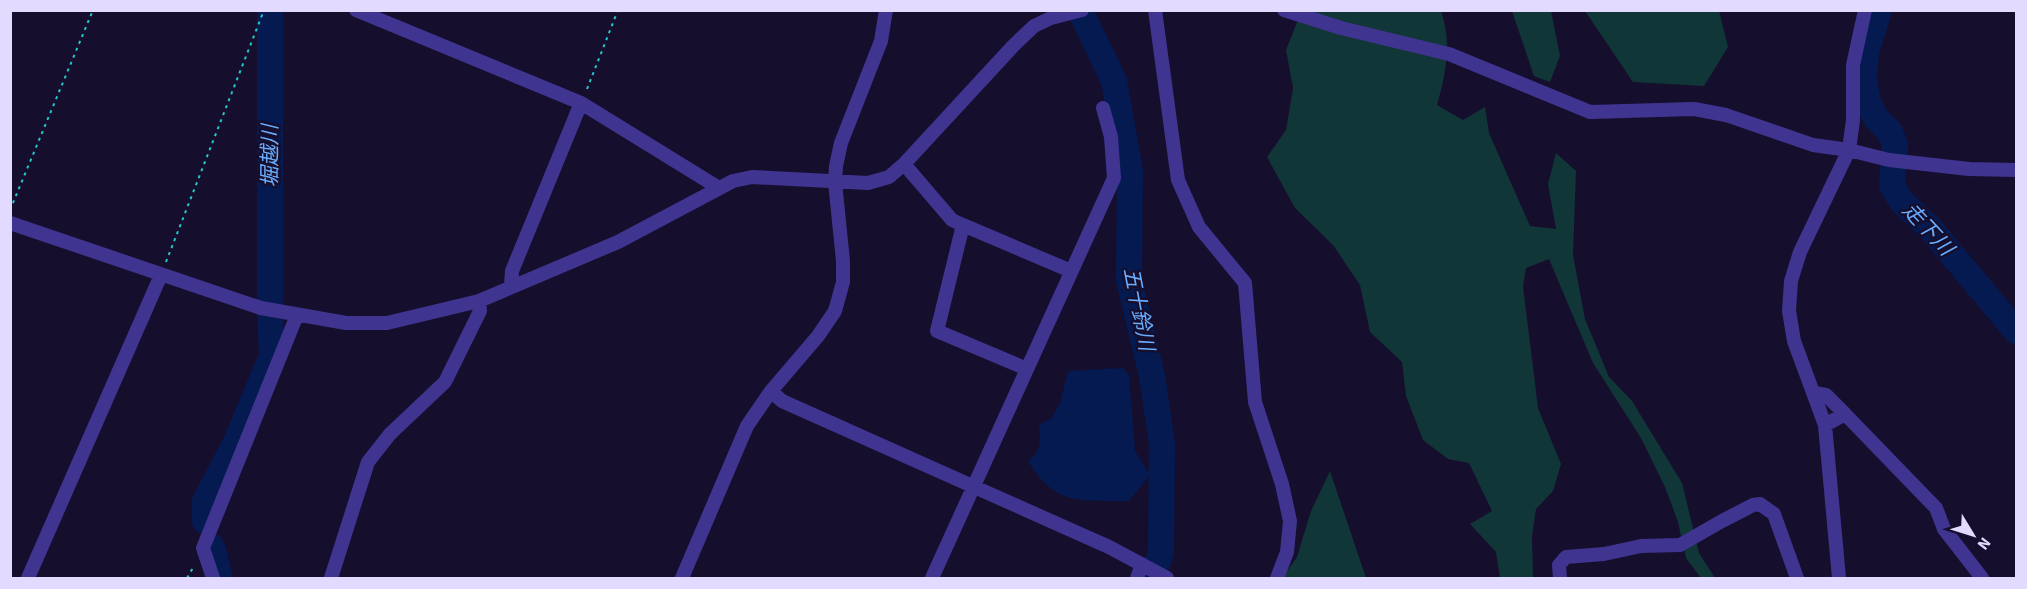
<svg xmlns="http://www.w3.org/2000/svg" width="2027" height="589" viewBox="0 0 2027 589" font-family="'Source Sans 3','Noto Sans JP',sans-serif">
<rect width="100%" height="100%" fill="#160e2d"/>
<path fill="#113638" d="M1286 11H1441C1452 42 1446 74 1437 105L1463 120 1485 107 1489 133 1530 226 1556 229 1548 184 1556 153 1576 171 1573 255 1585 319 1609 377 1632 401 1682 483 1699 553 1715 578H1701L1686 558 1678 522 1665 487 1641 438 1593 363 1549 259 1526 268 1523 286 1538 408 1561 464 1553 491 1536 509 1532 536 1533 578H1500L1496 552 1470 524 1492 511 1469 463 1448 459 1423 440 1406 396 1402 362 1370 332 1360 285 1333 245 1295 208 1267 157 1286 130 1293 88 1286 50 1300 15Z
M1512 11H1551L1560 56 1550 82 1534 76Z
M1585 11H1719L1728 47 1704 86 1633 82Z
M1330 471 1366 578H1282L1297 557 1311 511Z"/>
<path fill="#051a50" d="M1123 368 1129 375 1135 451 1150 475 1129 501C1080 500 1056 507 1028 461 1041 452 1041 441 1039 425L1052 418 1060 403 1068 371Z"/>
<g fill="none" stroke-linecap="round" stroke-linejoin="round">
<path stroke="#051a50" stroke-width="26" d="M1080 10 1114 81 1130 171 1129 280 1152 376 1162 444 1161 552 1153 578
M1879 10 1866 53 1864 80 1868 102 1875 117 1890 132 1895 145 1892 185 1901 201 1929 227 2016 331
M270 302V10
M205 521V501L235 444 272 356 270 315
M212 547 220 578"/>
<path stroke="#22c8cb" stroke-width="2" stroke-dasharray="3 4.5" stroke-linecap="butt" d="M587 89 618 10
M10 210 93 10
M166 262 264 10
M187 578 194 566"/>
<path stroke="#403491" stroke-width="14" d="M356 10 581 103 719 188
M1155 10 1178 180 1199 227 1245 283 1255 402 1282 484 1290 521 1287 552 1277 578
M1284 10 1341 28 1449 54 1590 112 1694 109 1726 115 1813 145 1849 150 1889 160 1969 169 2016 170
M904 164 952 220 963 225
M10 223 261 308 346 323H387L479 301 618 242 733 181 752 177 868 183 889 177 904 164 1013 46 1034 26 1051 18 1082 10
M511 285 512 271 581 103
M1027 369 937 331 963 225 1071 271
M771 391 782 401 1109 547 1167 578
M1815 393 1826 395 1845 414 1825 425
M1845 414 1936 508 1944 529 1982 578
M28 578 161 275
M213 578 203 548 297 315
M331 578 368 462 390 434 445 382 480 311 479 301
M682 578 747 426 771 391 818 336 835 311 843 282V261L835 182 836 166 841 143 881 41 886 10
M932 578 1114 178 1111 137 1103 108
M1137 578 1142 564
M1560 578 1559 565 1566 557 1604 554 1641 546 1680 545 1722 521 1753 505 1760 504 1774 514 1797 578
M1839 578 1825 425 1794 341 1789 311 1791 281 1800 252 1849 150 1853 120V65L1865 10"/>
</g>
<g text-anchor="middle" stroke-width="5" stroke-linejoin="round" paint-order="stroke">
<g font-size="21" font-style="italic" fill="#69adff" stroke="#160e2d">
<text transform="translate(270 156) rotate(-90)" y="7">堀越川</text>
<text transform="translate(1928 229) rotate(47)" y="7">走下川</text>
<text transform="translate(1139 309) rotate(79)" y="7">五十鈴川</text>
</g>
</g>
<rect width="2027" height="589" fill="none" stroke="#e2dbff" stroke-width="24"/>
<g transform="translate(1973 535) rotate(128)" stroke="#160e2d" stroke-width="4.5" paint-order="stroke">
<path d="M0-4.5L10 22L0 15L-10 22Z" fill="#e2dbff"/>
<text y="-9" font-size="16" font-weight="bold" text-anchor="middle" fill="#e2dbff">N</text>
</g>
</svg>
